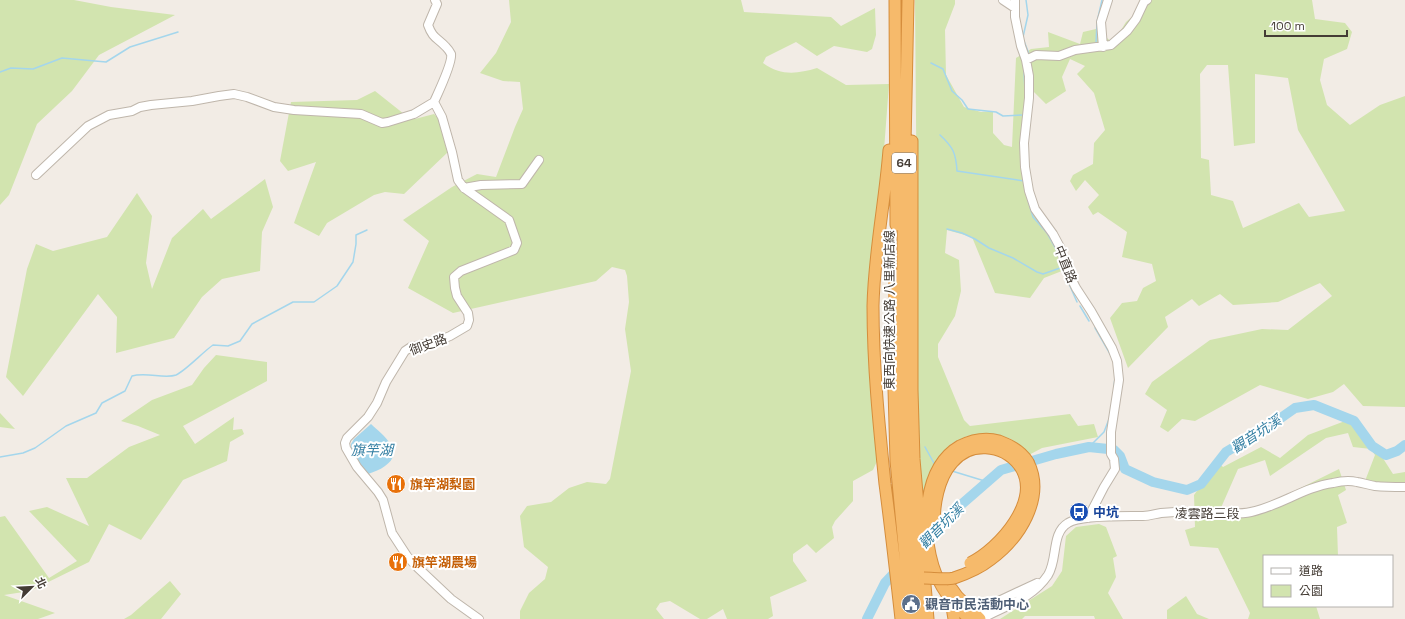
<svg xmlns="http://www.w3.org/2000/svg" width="1405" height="619" viewBox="0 0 1405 619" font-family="'Space Grotesk','Noto Sans TC',sans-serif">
<rect width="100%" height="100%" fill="#f2ece5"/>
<path fill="#d2e4af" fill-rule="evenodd" d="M0 0H74L111 7 175 15 99 55 72 91 37 124 9 195 0 205Z
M509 0H741L744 12 831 17 841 26 875 8 876 35 872 49 867 52 834 46 817 56 796 42 766 57 763 63C781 76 797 74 817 68L846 85 889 84 869 348 879 457 873 470 853 481V501L835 521 832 527 834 538 816 553 807 544 793 554V561L807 581 770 597 773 616 768 619H727L723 609 707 619H700L670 601 660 603 656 609 664 619H520V611L529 593 545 579 548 567 524 547 520 516 527 506 551 502 569 488 587 482 606 484 610 479 631 371 625 329 629 302 627 276 625 270 612 267 596 281 453 313 408 288 429 241 403 220 452 187 477 174 496 177 515 127 523 109 520 82 503 81 480 73 496 53 511 22Z
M915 0H955V4L945 30 946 75 964 107 981 112 993 111V133L1004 145 1012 147 1016 58 1031 49 1049 47 1048 32 1080 44 1083 32 1096 29 1113 43 1126 22 1151 0H1312L1315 19 1345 23 1352 32 1347 49 1324 59 1320 80 1327 105 1350 125 1380 105 1405 96V407L1363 406 1344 384 1333 392 1308 399 1260 385 1195 421 1182 419 1168 432 1160 427 1167 410 1145 394 1152 382 1210 340 1262 329 1288 330 1332 296 1320 283 1278 302 1233 305 1220 294 1199 306 1192 299 1165 317 1168 327 1128 368 1110 318 1122 303 1137 301 1143 288 1156 281 1152 264 1122 257 1127 232 1098 212 1093 215 1088 207 1099 195 1085 180 1076 191 1070 181 1073 175 1093 164 1094 143 1105 130 1094 93 1077 74 1085 66 1070 59 1062 77 1066 91 1046 104 1033 91 1026 136 1029 184 1038 212 1067 269 1044 278 1030 298 995 293 972 237 947 230 945 253 959 260 961 291 955 316 938 344V357L964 420 970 426 1070 414 1078 426 1094 424 1098 437 1042 448 1027 456 1011 439 996 434 967 436 951 444 935 470 922 507 917 508V237ZM1207 65H1228L1234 146 1255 143V74L1288 78 1298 130 1345 211 1309 217 1299 203 1243 228 1233 201 1211 195 1209 160 1201 158 1200 74Z
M375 91 404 114 415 119 434 114 439 119 448 152 404 194 385 192 374 195 327 223 319 236 294 223 316 162 288 171 280 161 291 102 357 100Z
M265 179 273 207 262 232 260 271 222 279 202 297 174 338 116 353 117 317 98 294 23 396 6 377 27 269 36 244 53 251 107 237 137 193 152 216 146 263 152 289 172 238 203 209 211 219Z
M216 355 267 362V381L183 426 195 444 234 417 233 430 242 429 244 434 230 442 227 461 183 480 141 540 109 524 89 562 30 591 4 595 55 613 38 619H0V517L5 516 49 578 77 561 29 511 47 507 89 526 66 478H87L129 447 160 435 138 426 121 421 152 400 192 385 204 368Z
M0 413 15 429 0 427Z
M1345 421 1363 427 1393 474 1405 472V485L1365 481 1375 455 1371 449 1353 447 1348 433 1326 438 1270 476 1265 460 1238 469 1220 510 1227 519 1244 516 1339 469 1346 490 1338 495 1347 523 1337 527 1338 556H1264V606H1316L1320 619H1248L1250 613 1218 548 1190 546 1185 530 1195 527 1194 495 1218 462 1223 467 1261 447 1280 458 1308 435Z
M1099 524 1106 527 1117 556 1113 558 1116 577 1108 593 1123 619H1095L1094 616H1025L1022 619H1000L1052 586 1062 571 1066 536 1076 527Z
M170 581 181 594 161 619H124L131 615Z
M1186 596 1197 614 1209 619H1167V610Z"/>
<path fill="#a4d6ec" d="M371 424C383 435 406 452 385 466 380 470 373 472 368 474L363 470 351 449V444L354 439Z"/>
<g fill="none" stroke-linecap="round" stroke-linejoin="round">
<path stroke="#a4d6ec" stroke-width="1.5" d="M1023 37 1028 15 1026 0
M1024 41 1029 54
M1096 43 1097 22 1102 0
M931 63 943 69 952 91 962 100 968 109 996 112 1003 116 1023 115
M1024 70 1025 92
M0 72 11 68 33 69 62 58 106 62 130 47 178 32
M940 135C953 147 956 153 957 171L1024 181
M1027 197 1033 217 1047 233 1058 253
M947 229 962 233 975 239 989 248 1013 258 1037 272 1043 274 1063 267
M1066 277 1077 302
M1080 306 1089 321
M1095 328 1110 354
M1114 387 1115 377
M925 447 935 465
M1089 447 1104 432 1109 419
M0 457 23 453 35 448 66 426 96 413 102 403 125 391 132 376C146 372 165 379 176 375 185 371 203 352 213 345L228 346 240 341 252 324 293 302H314L337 286 353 262 356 244V235L367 230
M952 471 988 482"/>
<path stroke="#a4d6ec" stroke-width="10" d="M1114 450 1120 456 1125 469 1153 482 1187 490 1201 484 1226 452 1268 427 1295 408 1314 405 1354 421 1372 446 1386 455 1397 451 1405 445
M924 543 955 510 1001 470 1056 454 1089 447 1108 449
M867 619 885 583 900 567"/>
<defs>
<path id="minor" d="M435 0 437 4 428 25C433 39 437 37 446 47 448 49 450 52 451 54 453 62 438 93 434 102L442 117 452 152 458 180 464 188 509 220 517 243 514 250 461 271 454 277 455 288 457 296 468 313 469 320 467 326 450 336 436 342 411 347 405 351 386 382 377 403 368 417 347 438 345 443 346 448 357 467 378 492 383 500 392 533 407 556 416 566 451 599 479 619
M1003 0 1015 8V11
M1015 0V17L1021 46 1026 60 1029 76V98L1024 143 1025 167 1029 191 1035 209 1053 234 1060 247 1066 268 1076 288 1091 311 1112 348 1117 361 1119 380 1111 432V454L1114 459 1115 469 1104 487 1088 518
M1103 47 1101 22 1108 0
M1026 60 1036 55 1059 56 1075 50 1111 45 1127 31 1136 19 1144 2 1147 0
M36 175 88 126 109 115 132 111 140 107 151 105 192 101 219 96 234 94 247 97 274 107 294 110 361 114 382 123 388 122 414 114 434 102
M464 188 481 185 522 184 539 160
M971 616 990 605 1037 583
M981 619C1005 606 1032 599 1048 575 1058 559 1051 533 1068 523 1080 515 1127 516 1143 516 1149 516 1155 514 1161 513 1172 512 1185 511 1197 512 1215 512 1233 516 1251 512 1280 506 1304 487 1333 483 1341 481 1349 480 1357 482 1363 483 1369 485 1375 486 1385 487 1395 487 1405 487"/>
<path id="highway" d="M895 0 896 225
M908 0 903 241 902 389 904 461 919 619
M912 141V390L914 459 928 619
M889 150C885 202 874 254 873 306 873 366 879 425 885 484 891 529 896 574 901 619
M895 275 894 389 896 461 911 619
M934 525C934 505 938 479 952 463 970 441 1002 444 1019 465
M952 589 957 596 980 619
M951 601 954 619
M969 619C952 601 941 591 933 566 922 529 922 468 960 446 972 440 985 437 999 441 1010 445 1022 452 1028 462"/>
</defs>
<use href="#minor" stroke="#bfb6ab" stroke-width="10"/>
<use href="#highway" stroke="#d58d3c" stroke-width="13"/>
<use href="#minor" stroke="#fff" stroke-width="8"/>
<use href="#highway" stroke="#f6ba6b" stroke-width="11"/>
<defs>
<path id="highway-bridge" d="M970 563C999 549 1044 499 1019 465
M924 578C933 578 946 580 954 578 966 574 980 568 990 560 1019 539 1046 498 1028 462"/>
</defs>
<use href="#highway-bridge" stroke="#d58d3c" stroke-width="13" stroke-linecap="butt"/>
<use href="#highway-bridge" stroke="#f6ba6b" stroke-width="11"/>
</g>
<defs>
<symbol id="restaurant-disc" viewBox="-11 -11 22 22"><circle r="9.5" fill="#e8710a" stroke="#fff"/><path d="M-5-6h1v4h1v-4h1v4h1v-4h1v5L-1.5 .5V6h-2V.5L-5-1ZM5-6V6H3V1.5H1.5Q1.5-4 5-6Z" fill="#fff"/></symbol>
<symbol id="bus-disc" viewBox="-11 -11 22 22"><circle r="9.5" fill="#1a4fb4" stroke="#fff"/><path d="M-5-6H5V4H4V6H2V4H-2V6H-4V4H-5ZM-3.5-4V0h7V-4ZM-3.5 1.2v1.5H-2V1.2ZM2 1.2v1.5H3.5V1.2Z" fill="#fff"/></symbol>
<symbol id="civic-disc" viewBox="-11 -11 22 22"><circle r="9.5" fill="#5c6f8a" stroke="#fff"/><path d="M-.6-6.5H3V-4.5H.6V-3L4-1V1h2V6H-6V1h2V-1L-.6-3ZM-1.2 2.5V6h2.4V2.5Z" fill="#fff"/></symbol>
</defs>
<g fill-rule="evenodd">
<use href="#restaurant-disc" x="385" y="473" width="22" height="22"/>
<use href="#bus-disc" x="1068" y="501" width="22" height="22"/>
<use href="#restaurant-disc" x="387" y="551" width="22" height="22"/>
<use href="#civic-disc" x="900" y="593" width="22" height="22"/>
</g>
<g text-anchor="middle" stroke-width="4" stroke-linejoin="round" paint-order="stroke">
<rect fill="#fff" stroke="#7c7672" stroke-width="1" x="892" y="153" width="24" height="20" rx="3"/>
<g font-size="12" font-weight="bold" fill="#443c35">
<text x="904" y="167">64</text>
</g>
<g font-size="13" fill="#443c35" stroke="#fff">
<text transform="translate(1066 264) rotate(68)" y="5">中直路</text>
<text transform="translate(889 310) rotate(-90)" y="5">東西向快速公路 八里新店線</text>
<text transform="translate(428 344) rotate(-20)" y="5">御史路</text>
<text x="1207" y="518">凌雲路三段</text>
</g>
<g font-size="13" font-weight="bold" fill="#c56008" stroke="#fff" text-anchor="start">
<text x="410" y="489">旗竿湖梨園</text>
<text x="412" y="567">旗竿湖農場</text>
</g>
<g font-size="13" font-weight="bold" fill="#164399" stroke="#fff" text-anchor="start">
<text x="1093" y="517">中坑</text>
</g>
<g font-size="13" font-weight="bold" fill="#4e5e75" stroke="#fff" text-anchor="start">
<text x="925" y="609">觀音市民活動中心</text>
</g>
<g font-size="14" font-style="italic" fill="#327ea2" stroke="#fff">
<text transform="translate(1256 434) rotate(-33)" y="5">觀音坑溪</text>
<text x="372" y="455">旗竿湖</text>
<text transform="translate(941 526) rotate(-45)" y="5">觀音坑溪</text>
</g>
</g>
<rect x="1263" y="555" width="130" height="52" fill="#ffffff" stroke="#b4b1ae"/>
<rect x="1271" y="568" width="20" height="6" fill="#ffffff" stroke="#b4b1ae"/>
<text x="1299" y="575" font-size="12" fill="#443c35">道路</text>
<rect x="1271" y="585" width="20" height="12" fill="#d2e4af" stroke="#b4b1ae"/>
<text x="1299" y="595" font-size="12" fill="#443c35">公園</text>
<g transform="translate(32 587) rotate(66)" stroke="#ffffff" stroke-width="3" paint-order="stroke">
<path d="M0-3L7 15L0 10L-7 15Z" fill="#443c35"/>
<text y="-6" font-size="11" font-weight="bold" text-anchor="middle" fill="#443c35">北</text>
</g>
<path d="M1265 30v6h82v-6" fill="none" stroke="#443c35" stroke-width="2"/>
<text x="1271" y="30" font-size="12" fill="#443c35" stroke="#ffffff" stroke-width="3" paint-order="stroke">100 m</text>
</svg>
